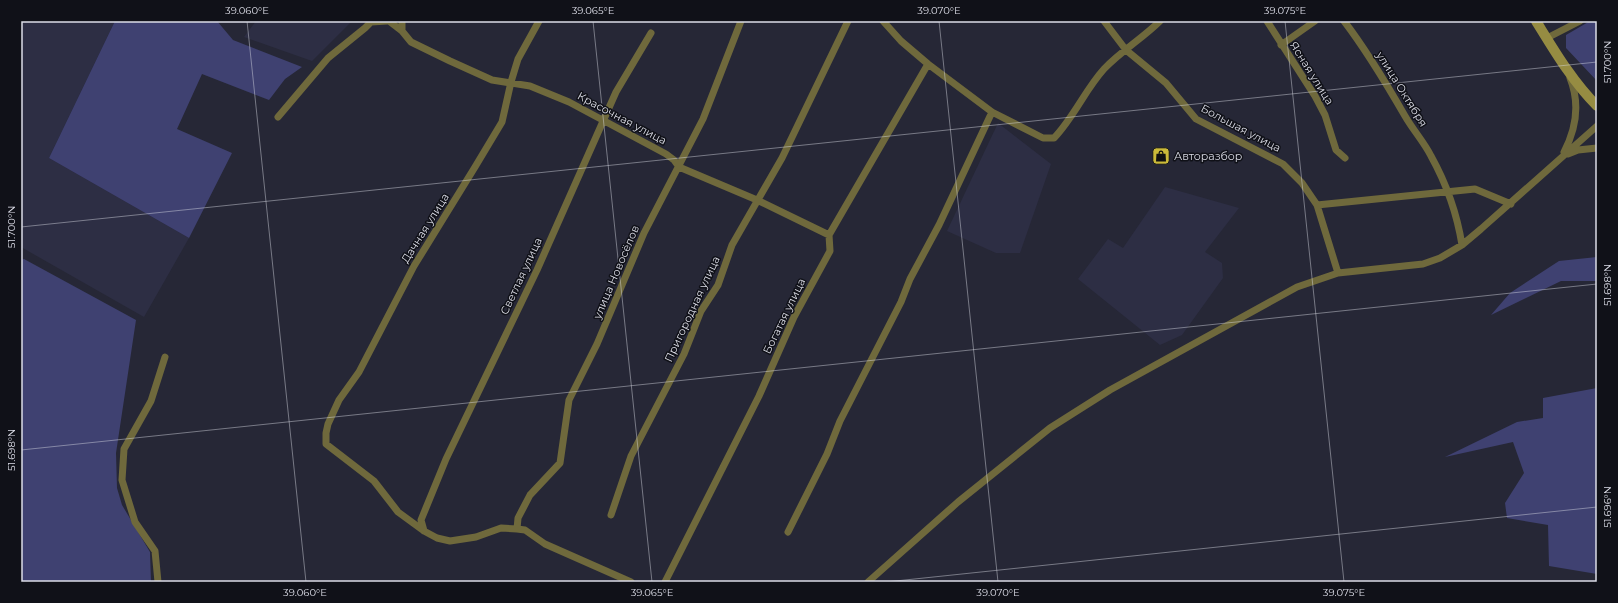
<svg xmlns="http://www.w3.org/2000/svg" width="1618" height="603" viewBox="0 0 1618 603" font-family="Montserrat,sans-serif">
<rect width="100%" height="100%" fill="#262736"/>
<path fill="#2d2e44" d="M21 21H115L49 158 189 238 144 317 21 247Z
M256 21H352L312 61 244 37Z
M998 123 1051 164 1020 253H996L947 231Z
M1165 187 1239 208 1205 252 1222 263 1223 278 1182 335 1160 345 1078 279 1108 239 1123 248Z"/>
<path fill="#3f4171" d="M115 21H217L233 40 302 67 285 79 269 100 202 74 177 129 232 153 189 238 49 158Z
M1590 21H1597V81L1566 48V35Z
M1597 257V281H1561L1491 315 1510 293 1559 261Z
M24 259 136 320 116 453 117 488 122 505 150 552 151 582H43L26 581V582H21V260Z
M1597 388V574L1549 566 1548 525 1507 518 1505 503 1524 473 1513 442 1445 457 1517 422 1543 418V398Z"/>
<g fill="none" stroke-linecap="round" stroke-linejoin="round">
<path stroke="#6f693c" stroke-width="7" d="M389 21 402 31V21
M539 21 518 59 511 82 502 122 475 167 414 266 359 372 339 400 328 424 326 433V444L374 481 398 512 424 531 437 538 450 541 476 537 501 528 517 529 525 530 545 544 631 582
M883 21 901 41 928 64 992 112 1043 138H1054C1074 117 1085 90 1104 69 1121 51 1143 38 1160 21
M1104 21 1126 50 1166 83 1196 119 1283 164 1302 183 1317 205 1338 273
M1267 21 1315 96 1325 115 1336 150 1345 158
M1344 21C1367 51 1386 83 1405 116 1413 130 1424 142 1431 156 1446 183 1457 214 1462 245
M402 31 411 42 450 61 492 80 530 86 569 102 666 154 674 160 679 167 757 200 829 235
M1547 38 1580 21
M1281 45 1315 21
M278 117 328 58 365 28 371 22 387 21
M1564 152C1576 129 1580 103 1570 78
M1568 154 1578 150 1597 148
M1317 205 1475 189 1511 204
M611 515 631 456 684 354 701 311 718 285 732 245 782 158 848 21
M517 529 518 518 530 495 560 463 569 400 597 344 644 233 703 119 741 21
M424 531 421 520 446 459 537 270 616 92 651 33
M788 532 827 454 840 421 901 302 910 279 939 225 992 112
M158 582 155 551 135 522 122 480 124 449 151 401 165 357
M665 582 759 396 794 317 830 251 829 235 928 64
M868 582 958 502 1050 428 1110 390 1297 287 1338 273 1423 264 1440 258 1462 245 1481 229 1597 126"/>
<path stroke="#968c42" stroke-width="10" d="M1536 21C1554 50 1572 81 1597 106"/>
</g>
<path fill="none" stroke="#dcdde7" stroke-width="1" stroke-opacity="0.45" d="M247 21 306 582M593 21 652 582M939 21 998 582M1285 21 1344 582M21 227 1597 62M21 450 1597 284M886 582 1597 507"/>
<defs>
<symbol id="shop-square" viewBox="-11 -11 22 22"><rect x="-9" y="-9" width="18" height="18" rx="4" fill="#cbba39" stroke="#101118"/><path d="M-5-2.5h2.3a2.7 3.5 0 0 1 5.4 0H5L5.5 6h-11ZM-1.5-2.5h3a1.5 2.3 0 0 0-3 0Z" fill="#111"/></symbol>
</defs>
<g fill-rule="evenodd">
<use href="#shop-square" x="1151" y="146" width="20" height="20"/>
</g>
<g text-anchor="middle" stroke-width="3" stroke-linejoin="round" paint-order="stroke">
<g font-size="11" fill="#dcdde7" stroke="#101118">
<text transform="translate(1312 73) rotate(58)" y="4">Ясная улица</text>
<text transform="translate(1402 89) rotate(58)" y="4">улица Октября</text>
<text transform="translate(622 118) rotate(28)" y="4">Красочная улица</text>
<text transform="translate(1241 128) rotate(28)" y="4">Большая улица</text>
<text transform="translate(425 228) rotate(-58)" y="4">Дачная улица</text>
<text transform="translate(616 272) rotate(-67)" y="4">улица Новосёлов</text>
<text transform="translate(521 276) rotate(-65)" y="4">Светлая улица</text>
<text transform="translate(692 309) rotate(-65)" y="4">Пригородная улица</text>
<text transform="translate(784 316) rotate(-64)" y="4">Богатая улица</text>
</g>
<g font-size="11" fill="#dcdde7" stroke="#101118" text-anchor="start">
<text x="1174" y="160">Авторазбор</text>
</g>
</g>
<rect width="1618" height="603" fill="none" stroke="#101118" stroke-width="44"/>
<rect x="22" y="22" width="1574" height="559" fill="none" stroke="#dcdde7" stroke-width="1.5"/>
<g font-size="10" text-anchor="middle" fill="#dcdde7">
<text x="247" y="14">39.060°E</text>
<text x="593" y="14">39.065°E</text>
<text x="939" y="14">39.070°E</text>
<text x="1285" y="14">39.075°E</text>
<text transform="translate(1607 62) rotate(-90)" y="4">51.700°N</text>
<text transform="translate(11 227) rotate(-90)" y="4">51.700°N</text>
<text transform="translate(1607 285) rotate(-90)" y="4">51.698°N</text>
<text transform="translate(11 450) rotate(-90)" y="4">51.698°N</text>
<text transform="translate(1607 507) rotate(-90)" y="4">51.696°N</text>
<text x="305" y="596">39.060°E</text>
<text x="652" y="596">39.065°E</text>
<text x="998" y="596">39.070°E</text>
<text x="1344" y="596">39.075°E</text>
</g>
</svg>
